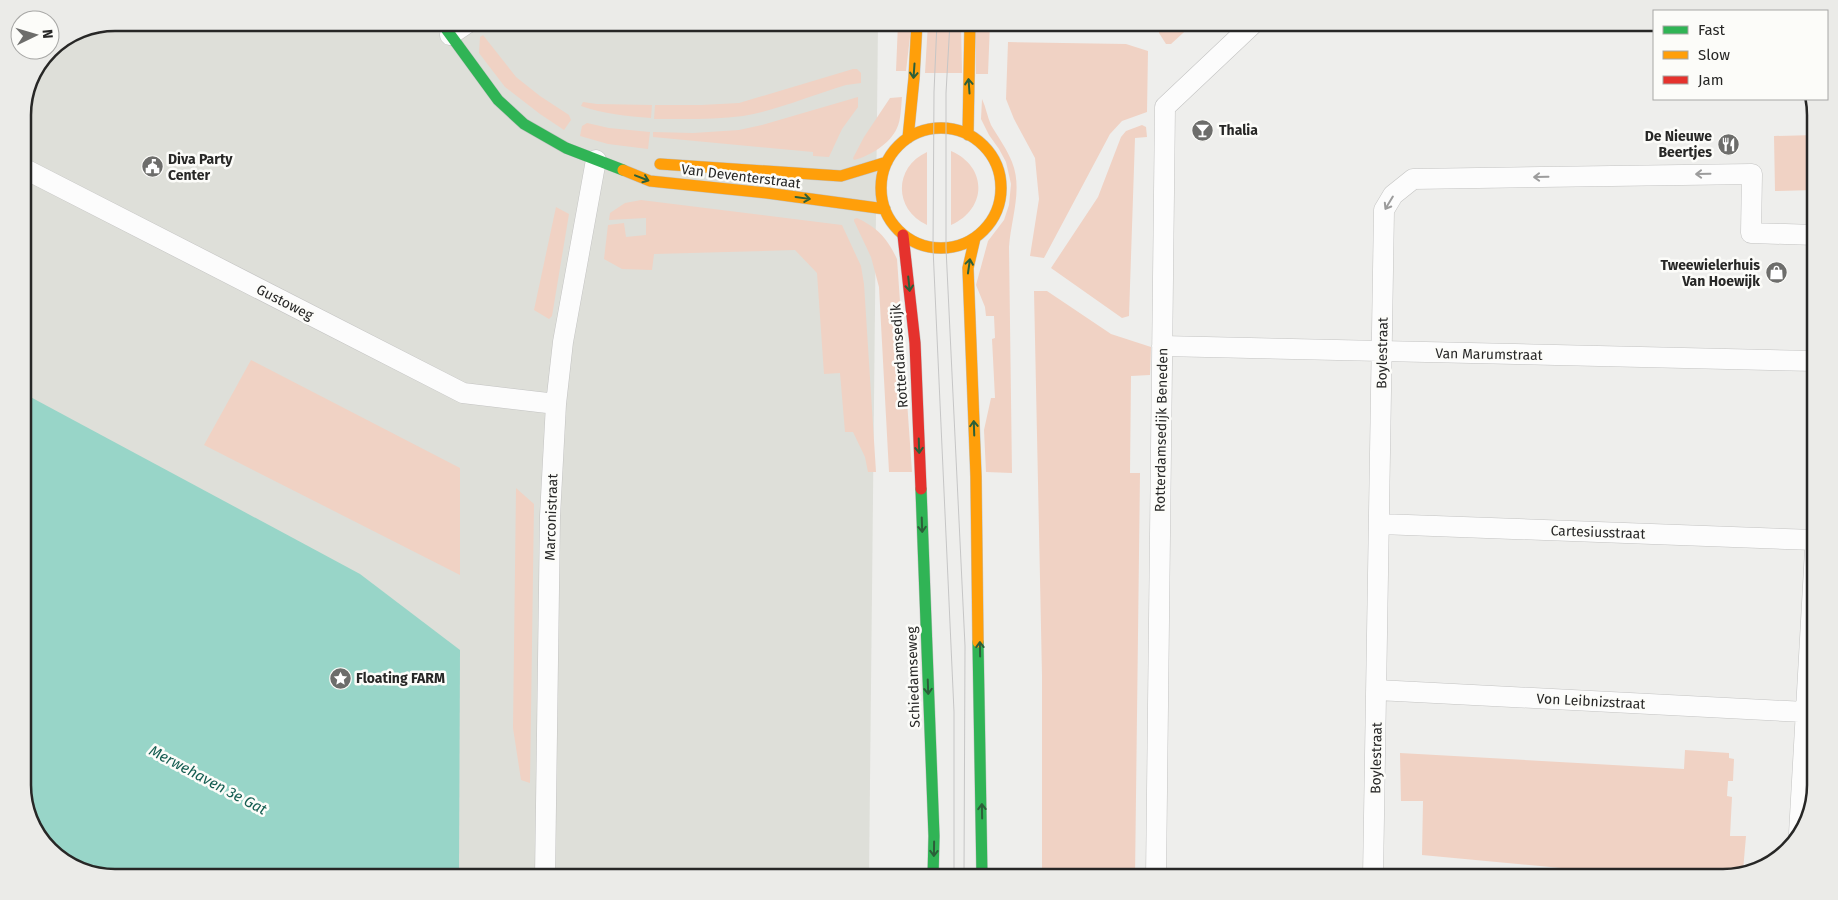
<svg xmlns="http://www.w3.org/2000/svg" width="1838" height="900" viewBox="0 0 1838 900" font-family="'Fira Sans',sans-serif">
<rect width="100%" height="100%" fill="#eeeeec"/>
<path fill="#dedfd9" d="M115 23H878L869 877H115L74 868 38 837 23 791V109L50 49 80 29Z"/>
<path fill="#f0d2c4" d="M898 23H902L901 28H911L906 71H896Z
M928 23H961L962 73H925Z
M976 23H990L988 74H976Z
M1159 23V22L1194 23 1171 44H1166L1159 33Z
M483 35 516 77 540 96 569 115 571 120 564 130 540 114 505 87 479 53 480 37Z
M1008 42 1126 44 1148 51 1147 112 1122 121 1110 134 1044 258 1030 256 1039 199 1035 158 1014 119 1006 99Z
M853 69H857L861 73V83L846 85C812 95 778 110 743 116 713 120 683 119 654 119L655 105H701L739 103Z
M858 97V107L842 129 829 157 813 156V152L653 137V132L693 133 739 130 762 125Z
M902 97C901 107 901 120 897 128 890 144 870 156 854 160L853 158 864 137 890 98Z
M982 99C986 107 987 116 991 125 998 137 1007 149 1012 162 1023 189 1011 219 1009 247L1012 473 986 472 984 430 991 398H995L992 339 995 338 994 316H986L985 307 976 285 988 241 1004 220 1009 205 1011 184 1006 162 999 149 989 135 981 119Z
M583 102 597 104 652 105 651 118C626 116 604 114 581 106Z
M587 123 609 128 650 132 648 149 608 144 580 136 582 126Z
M1142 125 1146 127 1147 137 1135 138 1129 316 1122 318 1051 268 1098 197 1121 137 1126 131Z
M1815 135V190L1775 191 1774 136Z
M951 151C988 167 987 209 951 225Z
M927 152V225C893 209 894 167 927 152Z
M641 200 842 225 861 266 864 284 876 472H868L865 457 853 432H845L840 373 824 374 817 273 795 250 654 254 652 270 622 269 604 259 608 225 624 223 626 237 646 235V218L609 220 610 213 625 203Z
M556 207 569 214 552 316 549 319 534 310Z
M857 218C878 228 887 238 897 259L912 472H889L879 287 871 257 854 221V219Z
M1034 291H1047L1111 334 1151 347 1150 375 1131 376 1130 473H1140L1135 877H1042V675Z
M251 360 460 468V575L204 445Z
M516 488 534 504 530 783 521 780 513 728Z
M1685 750 1729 753V758L1734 759 1733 781H1728L1727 796 1732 797 1730 836H1746L1743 871 1723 877H1657L1422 855 1423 801H1401L1400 753 1684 769Z"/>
<path fill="#98d5c8" d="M23 393 360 574 460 650 459 877H115L74 868 38 837 23 791Z"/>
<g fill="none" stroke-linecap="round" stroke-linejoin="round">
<defs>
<path id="street" d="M450 35 469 22
M23 168 463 393 556 404
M1162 346 1815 361
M1380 524 1815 540
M1377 690 1805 712
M1799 834 1815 550
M545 877 550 516 556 404 563 342 596 160
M1156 877 1165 107 1255 22
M1373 877 1384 210 1393 195 1413 179 1752 174 1751 233 1815 235"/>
<path id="fast" d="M441 22 498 100 524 124 566 148 623 170
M921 489 934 836 933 877
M978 642 982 877"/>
<path id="slow" d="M881 188a60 60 0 1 1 120 0a60 60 0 1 1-120 0Z
M968 135 970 22
M908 138 914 78 917 22
M660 164 841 176 887 162
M623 170 650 181 767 193 885 209
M975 238 968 268 976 477 978 642"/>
<path id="jam" d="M903 235 915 343 921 489"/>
</defs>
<use href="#street" stroke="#c3c3c2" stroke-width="21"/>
<use href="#fast" stroke="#c3c3c2" stroke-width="12"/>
<use href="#slow" stroke="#c3c3c2" stroke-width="12"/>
<use href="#jam" stroke="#c3c3c2" stroke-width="12"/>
<use href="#street" stroke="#fcfcfc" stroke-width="20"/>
<use href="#fast" stroke="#30b455" stroke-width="11"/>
<use href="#slow" stroke="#ff9f0a" stroke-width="11"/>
<use href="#jam" stroke="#e5322d" stroke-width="11"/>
<path stroke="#c6c6c6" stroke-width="1" d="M937 22 934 92 933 248 954 712V877
M950 22 946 93V248L965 646 964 877"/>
</g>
<defs><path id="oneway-shaft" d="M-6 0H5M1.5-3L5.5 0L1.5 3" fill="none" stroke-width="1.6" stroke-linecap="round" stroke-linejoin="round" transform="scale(1.25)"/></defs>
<g stroke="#2b5f39">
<use href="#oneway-shaft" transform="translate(914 71) rotate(94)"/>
<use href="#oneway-shaft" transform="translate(969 86) rotate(-94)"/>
<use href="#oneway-shaft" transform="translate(642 178) rotate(21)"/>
<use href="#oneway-shaft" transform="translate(803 198) rotate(8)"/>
<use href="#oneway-shaft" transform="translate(969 266) rotate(-82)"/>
<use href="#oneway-shaft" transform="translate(909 284) rotate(84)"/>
<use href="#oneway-shaft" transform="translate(974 428) rotate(-92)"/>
<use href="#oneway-shaft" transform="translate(919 446) rotate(88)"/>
<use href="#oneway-shaft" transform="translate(922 525) rotate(88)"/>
<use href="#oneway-shaft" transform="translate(980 649) rotate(-91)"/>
<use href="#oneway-shaft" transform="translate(928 687) rotate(88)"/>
<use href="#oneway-shaft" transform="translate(982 811) rotate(-91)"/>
<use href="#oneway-shaft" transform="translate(934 849) rotate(91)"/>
</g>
<g stroke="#9c9c9c">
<use href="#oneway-shaft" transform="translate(1703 174) rotate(179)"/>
<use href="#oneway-shaft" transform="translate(1541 177) rotate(179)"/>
<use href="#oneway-shaft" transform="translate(1389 203) rotate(121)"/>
</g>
<defs>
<symbol id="bar-disc" viewBox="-11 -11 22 22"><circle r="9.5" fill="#6d6d6b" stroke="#fcfcf9"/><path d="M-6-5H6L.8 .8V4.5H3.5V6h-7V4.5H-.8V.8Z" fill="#fff"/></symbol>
<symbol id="restaurant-disc" viewBox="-11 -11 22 22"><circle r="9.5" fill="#6d6d6b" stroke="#fcfcf9"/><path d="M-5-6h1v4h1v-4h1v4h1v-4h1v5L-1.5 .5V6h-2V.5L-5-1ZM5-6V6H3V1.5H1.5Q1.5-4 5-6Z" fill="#fff"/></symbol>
<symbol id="civic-disc" viewBox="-11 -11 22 22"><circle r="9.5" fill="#6d6d6b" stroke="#fcfcf9"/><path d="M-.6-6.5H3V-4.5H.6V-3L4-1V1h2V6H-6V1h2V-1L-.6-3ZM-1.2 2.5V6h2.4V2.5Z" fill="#fff"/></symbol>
<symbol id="shop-disc" viewBox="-11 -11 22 22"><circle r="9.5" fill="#6d6d6b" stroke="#fcfcf9"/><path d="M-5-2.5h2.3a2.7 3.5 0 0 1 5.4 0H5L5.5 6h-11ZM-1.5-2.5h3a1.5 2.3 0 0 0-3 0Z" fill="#fff"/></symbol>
<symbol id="sight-disc" viewBox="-11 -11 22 22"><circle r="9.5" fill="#6d6d6b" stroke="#fcfcf9"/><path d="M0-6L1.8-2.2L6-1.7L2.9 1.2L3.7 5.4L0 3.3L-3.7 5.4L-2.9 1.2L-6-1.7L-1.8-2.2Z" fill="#fff"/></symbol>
</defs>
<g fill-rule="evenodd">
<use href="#bar-disc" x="1190" y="118" width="25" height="25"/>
<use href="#restaurant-disc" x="1716" y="132" width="25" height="25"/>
<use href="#civic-disc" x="140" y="154" width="25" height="25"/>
<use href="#shop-disc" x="1764" y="260" width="25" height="25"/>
<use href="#sight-disc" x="328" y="666" width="25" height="25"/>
</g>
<g text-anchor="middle" stroke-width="5" stroke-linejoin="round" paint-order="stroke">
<g font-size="14" font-weight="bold" fill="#272726" stroke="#fcfcf9" text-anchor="start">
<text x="1219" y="135">Thalia</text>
<text x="1712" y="141" text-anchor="end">De Nieuwe<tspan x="1712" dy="16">Beertjes</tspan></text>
<text x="168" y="164">Diva Party<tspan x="168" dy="16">Center</tspan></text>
<text x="1760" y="270" text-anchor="end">Tweewielerhuis<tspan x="1760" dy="16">Van Hoewijk</tspan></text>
<text x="356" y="683">Floating FARM</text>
</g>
<g font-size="14" fill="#272726" stroke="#fcfcf9">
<text transform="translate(741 176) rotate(7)" y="5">Van Deventerstraat</text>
<text transform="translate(285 302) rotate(27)" y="5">Gustoweg</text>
<text transform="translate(1382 353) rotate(-89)" y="5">Boylestraat</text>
<text transform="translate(1489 354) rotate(1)" y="5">Van Marumstraat</text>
<text transform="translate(899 356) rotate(-94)" y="5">Rotterdamsedijk</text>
<text transform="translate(1161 430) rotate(-89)" y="5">Rotterdamsedijk Beneden</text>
<text transform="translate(551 517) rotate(-88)" y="5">Marconistraat</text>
<text transform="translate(1598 532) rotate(2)" y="5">Cartesiusstraat</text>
<text transform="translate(913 677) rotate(-92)" y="5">Schiedamseweg</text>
<text transform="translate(1591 701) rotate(3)" y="5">Von Leibnizstraat</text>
<text transform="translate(1376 758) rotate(-89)" y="5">Boylestraat</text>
</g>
<g font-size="15" font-style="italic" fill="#155d51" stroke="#fcfcf9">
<text transform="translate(208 780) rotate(28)" y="5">Merwehaven 3e Gat</text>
</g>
</g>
<path d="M0 0H1838V900H0ZM115 31H1723A84 84 0 0 1 1807 115V785A84 84 0 0 1 1723 869H115A84 84 0 0 1 31 785V115A84 84 0 0 1 115 31Z" fill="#ebebe8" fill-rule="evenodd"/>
<path fill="none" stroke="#272726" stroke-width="2.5" d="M115 31H1723A84 84 0 0 1 1807 115V785A84 84 0 0 1 1723 869H115A84 84 0 0 1 31 785V115A84 84 0 0 1 115 31Z"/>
<rect x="1653" y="10" width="175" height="90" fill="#fcfcf9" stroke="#a7a7a5"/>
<rect x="1663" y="26" width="25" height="8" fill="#30b455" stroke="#a7a7a5"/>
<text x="1698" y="35" font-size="15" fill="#272726">Fast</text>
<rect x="1663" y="51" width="25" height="8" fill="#ff9f0a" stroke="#a7a7a5"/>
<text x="1698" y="60" font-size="15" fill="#272726">Slow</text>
<rect x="1663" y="76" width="25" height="8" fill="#e5322d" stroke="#a7a7a5"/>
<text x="1698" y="85" font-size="15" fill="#272726">Jam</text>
<g transform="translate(35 35) rotate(85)"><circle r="24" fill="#fcfcf9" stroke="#a7a7a5"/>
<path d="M0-4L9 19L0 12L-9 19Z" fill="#6d6d6b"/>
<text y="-8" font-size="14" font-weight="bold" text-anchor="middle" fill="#272726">N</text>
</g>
</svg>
